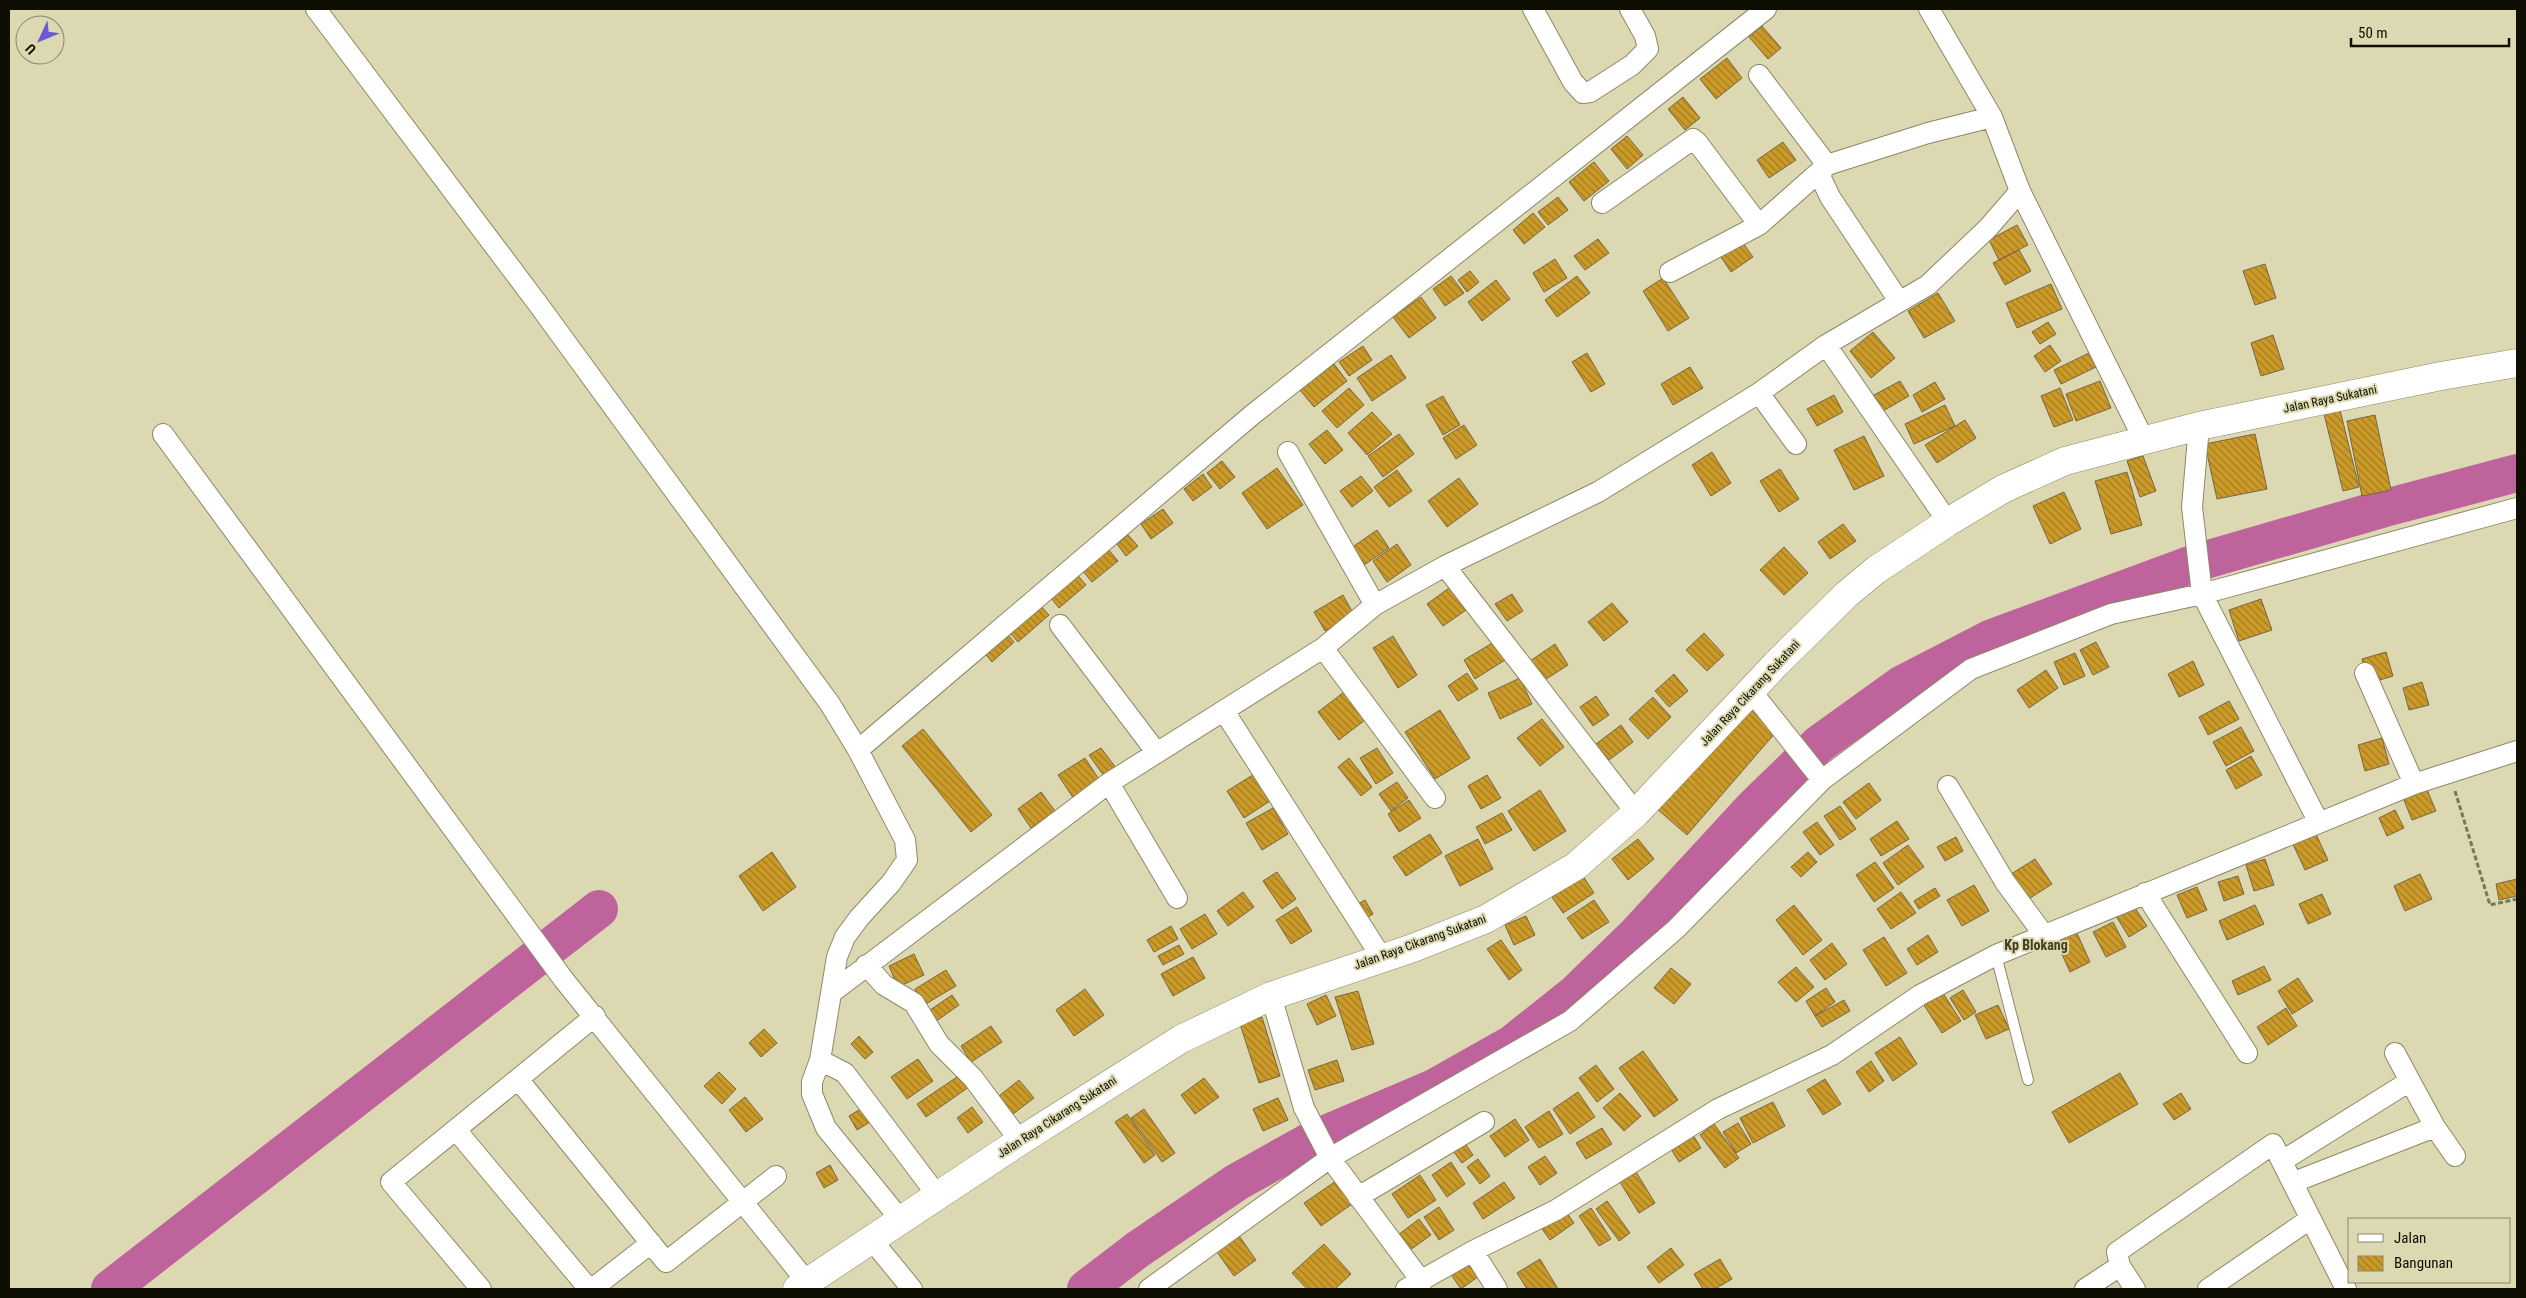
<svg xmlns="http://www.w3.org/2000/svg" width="2526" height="1298" viewBox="0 0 2526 1298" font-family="'Roboto Condensed',sans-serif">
<defs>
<pattern id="building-back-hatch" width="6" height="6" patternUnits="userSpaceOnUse" patternTransform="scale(1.25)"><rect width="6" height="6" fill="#cb9a28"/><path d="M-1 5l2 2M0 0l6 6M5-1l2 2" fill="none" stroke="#a37c20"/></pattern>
</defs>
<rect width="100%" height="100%" fill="#dcd8b1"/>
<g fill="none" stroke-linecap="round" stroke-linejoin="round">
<path stroke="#be639c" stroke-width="38" d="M110 1289 599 909
M1086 1289 1137 1250 1237 1182 1314 1139 1434 1088 1512 1044 1576 993 1636 935 1754 807 1819 744 1901 685 1992 638 2195 563 2385 508 2517 473"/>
</g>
<path fill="url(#building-back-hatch)" stroke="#776645" d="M1762 26 1781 48 1768 59 1749 37Z
M1727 58 1742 78 1716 99 1700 79Z
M1683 97 1700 118 1685 130 1668 109Z
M1627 136 1643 155 1627 169 1611 149Z
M1783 142 1796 160 1769 178 1757 160Z
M1594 162 1609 181 1584 201 1569 182Z
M1558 197 1568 210 1548 225 1538 212Z
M1533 213 1545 227 1524 244 1513 230Z
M2017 225 2028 245 1999 260 1989 240Z
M1738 236 1753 257 1731 272 1717 251Z
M1598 239 1609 253 1585 270 1574 256Z
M2019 250 2031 271 2005 285 1993 263Z
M1555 259 1567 278 1544 292 1533 273Z
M2265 264 2276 298 2255 305 2243 271Z
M1470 271 1479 282 1467 292 1458 280Z
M1451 276 1464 293 1445 306 1433 289Z
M1577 276 1590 293 1557 317 1545 300Z
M1663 278 1689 318 1668 331 1643 291Z
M1496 280 1510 299 1482 321 1468 302Z
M2051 284 2062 309 2017 328 2006 303Z
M1938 293 1955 321 1924 338 1908 311Z
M1421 297 1436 318 1409 338 1393 317Z
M2048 322 2056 334 2040 344 2032 332Z
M1873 332 1895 358 1871 378 1850 351Z
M2273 335 2284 369 2261 376 2251 343Z
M2050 345 2061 361 2045 372 2034 356Z
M1363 346 1372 360 1349 376 1339 362Z
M1587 353 1605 384 1591 392 1572 362Z
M2089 353 2096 367 2061 384 2054 370Z
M1391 355 1406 378 1372 401 1357 378Z
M1334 364 1347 381 1314 407 1300 390Z
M1690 367 1703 388 1673 405 1661 384Z
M1900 381 1909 396 1883 411 1874 395Z
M2100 381 2111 408 2076 421 2066 394Z
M1935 382 1945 399 1922 412 1913 395Z
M1349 388 1364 405 1337 428 1322 411Z
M2060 388 2073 420 2054 427 2041 396Z
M1834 395 1843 412 1817 426 1807 409Z
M1443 396 1460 425 1443 435 1426 405Z
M1945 405 1955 426 1914 444 1905 424Z
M2340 410 2359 487 2343 491 2324 414Z
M1372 412 1392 434 1367 455 1348 433Z
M2375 415 2391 490 2362 496 2347 421Z
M1965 420 1976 438 1937 463 1925 445Z
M1464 425 1477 445 1456 459 1443 438Z
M1327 430 1343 450 1325 464 1309 444Z
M1399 434 1414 454 1383 477 1368 456Z
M2255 434 2267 489 2217 499 2205 444Z
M1864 436 1884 476 1854 490 1834 450Z
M1712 452 1731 483 1711 496 1692 465Z
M2143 456 2156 491 2140 497 2127 461Z
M1222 461 1235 477 1220 489 1207 473Z
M1277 468 1303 505 1267 529 1242 493Z
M1780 469 1799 499 1779 512 1760 481Z
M1397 470 1412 491 1389 507 1374 487Z
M2127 472 2142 525 2111 534 2095 481Z
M1203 474 1212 487 1193 501 1184 489Z
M1361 476 1373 491 1352 507 1340 491Z
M1459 478 1478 504 1447 527 1428 501Z
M2064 492 2081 529 2050 544 2033 506Z
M1163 509 1173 523 1151 539 1141 524Z
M1843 524 1856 541 1830 559 1818 542Z
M1377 530 1389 548 1364 565 1351 548Z
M1128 535 1138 546 1126 556 1117 544Z
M1104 544 1118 561 1092 582 1078 565Z
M1397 544 1411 565 1387 582 1373 561Z
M1784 547 1808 573 1784 595 1760 570Z
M1074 571 1086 585 1059 608 1047 593Z
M1453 585 1469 608 1443 626 1427 604Z
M1512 594 1523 611 1507 621 1495 604Z
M1343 595 1354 615 1325 631 1314 612Z
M2261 599 2272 630 2239 641 2229 610Z
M1036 601 1049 615 1018 642 1005 627Z
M1612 603 1628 622 1604 641 1588 622Z
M1003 629 1014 642 992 662 981 649Z
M1704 633 1724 655 1707 671 1686 650Z
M1393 636 1417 675 1398 688 1373 648Z
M1494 642 1505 660 1475 679 1464 660Z
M2096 642 2109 667 2093 675 2080 650Z
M1555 644 1568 665 1540 683 1527 663Z
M2386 652 2393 676 2369 683 2362 659Z
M2075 653 2085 676 2064 685 2054 662Z
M2193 661 2204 685 2179 697 2168 674Z
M2046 670 2058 688 2029 708 2017 690Z
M1467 673 1478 689 1458 701 1448 686Z
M1674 674 1688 691 1669 707 1655 691Z
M1520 678 1532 704 1500 719 1488 693Z
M2422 682 2429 705 2409 710 2403 688Z
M1348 689 1369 717 1339 740 1318 712Z
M1596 696 1609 715 1593 726 1580 707Z
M1653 697 1671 717 1648 739 1629 719Z
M2229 701 2239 719 2208 735 2199 717Z
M1745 705 1776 732 1687 835 1656 808Z
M1440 710 1470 758 1435 779 1405 732Z
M1542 719 1564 747 1540 766 1517 738Z
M1621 725 1633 742 1609 760 1596 744Z
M2241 727 2254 751 2226 766 2213 742Z
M923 729 992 815 971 832 902 746Z
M2382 738 2389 764 2365 771 2358 745Z
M1101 748 1116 768 1104 776 1089 755Z
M1377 748 1393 773 1376 784 1360 758Z
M2251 756 2262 775 2236 789 2226 770Z
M1085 758 1100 781 1074 799 1058 775Z
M1349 758 1372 787 1361 796 1338 767Z
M1256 773 1273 799 1244 818 1227 791Z
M1487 775 1501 798 1481 809 1468 786Z
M1397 782 1408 798 1391 811 1379 794Z
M1869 783 1881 800 1856 819 1843 802Z
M2425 785 2436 811 2412 820 2402 795Z
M1540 790 1566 831 1534 851 1508 811Z
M1041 792 1055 811 1031 828 1018 809Z
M1409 800 1421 818 1399 832 1388 814Z
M1840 806 1856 829 1840 840 1824 816Z
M1273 808 1288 834 1262 850 1246 823Z
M2395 810 2404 828 2387 836 2379 818Z
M1502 813 1512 830 1485 844 1476 827Z
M1897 821 1909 839 1881 856 1870 839Z
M1817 822 1834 845 1820 855 1803 832Z
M2314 830 2328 860 2305 870 2291 840Z
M1430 834 1442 853 1406 876 1393 857Z
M1956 837 1963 851 1945 861 1937 847Z
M1478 839 1493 869 1460 886 1445 856Z
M1638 839 1654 859 1628 880 1612 859Z
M1908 845 1924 867 1898 885 1883 863Z
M772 852 796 887 763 911 739 876Z
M1808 852 1817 862 1801 877 1791 867Z
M2035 859 2052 884 2024 902 2008 876Z
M2265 859 2274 885 2254 891 2246 865Z
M1875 862 1894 888 1874 902 1856 875Z
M1277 872 1296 899 1282 909 1263 881Z
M2420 874 2432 899 2405 911 2394 886Z
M1583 876 1594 893 1563 913 1552 897Z
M2238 876 2244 894 2224 901 2218 882Z
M2517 879V896L2499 900 2496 884Z
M1974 885 1989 911 1962 926 1947 900Z
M2197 887 2207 910 2187 918 2177 895Z
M1935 888 1940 896 1919 909 1914 901Z
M1243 892 1254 907 1228 926 1217 911Z
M1901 892 1916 913 1891 929 1877 909Z
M2322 894 2331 914 2308 924 2299 904Z
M1365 900 1373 914 1363 920 1355 906Z
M1594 900 1609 922 1582 939 1567 918Z
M1794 905 1822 940 1803 955 1776 920Z
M2133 905 2147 926 2129 937 2116 916Z
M2255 905 2264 924 2227 940 2219 921Z
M1297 907 1312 931 1291 944 1276 920Z
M1205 914 1217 934 1192 949 1180 929Z
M1526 916 1535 935 1514 945 1505 925Z
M2113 922 2126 947 2106 957 2093 932Z
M1171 926 1178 939 1154 952 1147 940Z
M2076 931 2090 962 2070 972 2056 941Z
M1928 935 1938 952 1917 965 1907 949Z
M1884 937 1907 973 1886 986 1863 950Z
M1501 940 1522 970 1509 980 1487 949Z
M1832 943 1847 964 1825 980 1810 960Z
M1179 945 1184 954 1163 965 1158 956Z
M914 954 924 975 898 987 889 966Z
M1193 957 1205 978 1173 996 1161 974Z
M2264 966 2271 980 2238 995 2232 981Z
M1796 967 1814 987 1796 1002 1778 982Z
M1671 968 1691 984 1674 1004 1654 988Z
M946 970 956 986 924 1005 915 989Z
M2298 978 2313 1001 2292 1014 2278 991Z
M1826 988 1835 1002 1815 1016 1806 1001Z
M1085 989 1104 1015 1074 1036 1056 1010Z
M1941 990 1961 1021 1942 1033 1922 1002Z
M1963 990 1976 1012 1964 1020 1950 998Z
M1358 991 1374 1044 1352 1050 1335 997Z
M952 995 959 1005 935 1022 927 1012Z
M1326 995 1336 1016 1317 1025 1307 1004Z
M1844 1000 1850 1011 1822 1027 1815 1016Z
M1998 1005 2009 1029 1986 1039 1975 1015Z
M2286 1008 2297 1026 2268 1045 2257 1027Z
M1262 1017 1280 1076 1259 1083 1240 1024Z
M991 1026 1002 1042 971 1062 961 1046Z
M764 1029 777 1043 761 1057 749 1043Z
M859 1036 873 1052 865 1059 851 1044Z
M1900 1037 1917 1064 1893 1081 1875 1053Z
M1643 1051 1678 1100 1654 1117 1619 1068Z
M918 1059 933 1081 907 1099 891 1077Z
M1337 1060 1344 1081 1315 1090 1308 1070Z
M1871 1061 1884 1081 1869 1092 1856 1072Z
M1596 1065 1614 1089 1597 1102 1579 1078Z
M719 1072 736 1089 722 1104 704 1086Z
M2120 1073 2138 1104 2069 1143 2052 1112Z
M960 1075 969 1087 926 1117 917 1104Z
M1204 1078 1219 1097 1195 1114 1181 1095Z
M1825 1079 1841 1104 1823 1115 1807 1090Z
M1019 1080 1034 1098 1013 1114 999 1096Z
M1578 1092 1595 1117 1570 1134 1553 1109Z
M1620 1093 1641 1116 1624 1131 1603 1108Z
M2181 1093 2191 1109 2174 1120 2163 1104Z
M745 1097 763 1119 746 1132 729 1110Z
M1278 1098 1288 1120 1263 1131 1253 1109Z
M1773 1102 1785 1126 1753 1143 1740 1118Z
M867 1105 875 1119 857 1130 849 1116Z
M972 1107 983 1122 968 1133 957 1118Z
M1144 1109 1175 1153 1162 1162 1131 1118Z
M1549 1111 1563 1134 1539 1148 1525 1127Z
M1127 1114 1155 1155 1144 1163 1115 1122Z
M1515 1119 1529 1140 1505 1157 1490 1136Z
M1738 1123 1751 1144 1736 1153 1723 1132Z
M1714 1124 1739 1158 1725 1168 1700 1135Z
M1602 1128 1612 1144 1586 1159 1576 1143Z
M1693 1135 1701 1148 1679 1162 1671 1149Z
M1462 1139 1473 1155 1462 1163 1451 1148Z
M1545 1156 1557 1173 1540 1185 1528 1167Z
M1478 1159 1490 1176 1480 1184 1467 1167Z
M1451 1162 1465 1184 1447 1197 1432 1175Z
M830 1165 838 1180 824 1188 816 1173Z
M1636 1172 1655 1203 1639 1213 1620 1182Z
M1420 1175 1436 1200 1408 1218 1392 1194Z
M1336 1181 1352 1204 1321 1226 1304 1203Z
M1504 1182 1515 1198 1483 1219 1473 1203Z
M1607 1201 1630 1233 1619 1241 1596 1209Z
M1439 1207 1454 1230 1439 1240 1424 1217Z
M1591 1208 1611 1239 1599 1246 1579 1216Z
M1564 1209 1574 1223 1550 1240 1540 1226Z
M1419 1219 1431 1235 1410 1250 1398 1235Z
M1237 1233 1256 1260 1234 1276 1215 1249Z
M1324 1244 1351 1274 1335 1289H1307L1292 1273Z
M1671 1248 1684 1265 1659 1283 1647 1267Z
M1465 1257 1479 1276 1461 1289 1447 1269Z
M1540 1259 1558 1289H1527L1517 1273Z
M1720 1259 1732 1279 1715 1289H1703L1694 1274Z"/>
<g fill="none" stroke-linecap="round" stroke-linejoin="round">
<defs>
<path id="service" d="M1996 955 2028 1080"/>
<path id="minor" d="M316 9 538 304 830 704 858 750 905 840 907 860 891 883 859 918 845 937 837 957 820 1060 812 1082V1094L826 1128 900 1219
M1533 9 1573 82 1583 93 1590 92 1632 65 1648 49 1645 36 1630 9
M1929 9 1992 117 2020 191 2144 440
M1759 75 1827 165
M1822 170 1821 178 1830 197 1899 301
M1602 203 1693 139 1697 142 1759 225
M1670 272 1759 225 1827 165 1928 133 1992 117
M1826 345 1948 522
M1759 393 1796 444
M2199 426 2192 507 2202 594 2319 823
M163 434 564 980 807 1282
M1288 452 1375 605
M1445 566 1636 813
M1060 625 1157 753
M1323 648 1435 798
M2365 673 2414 784
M1752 692 1822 780
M1224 711 1382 958
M858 750 1252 415 1766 9
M1109 783 1177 898
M1948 786 2005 882 2044 935
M2145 893 2247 1053
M866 965 884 985 914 1003 939 1044 973 1078 1020 1141
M831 993 1109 783 1323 648 1375 605 1445 566 1598 492 1759 393 1826 345 1928 285 1988 228 2020 191
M1271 996 1304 1108 1330 1158 1422 1282
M595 1016 518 1079 666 1262 776 1176
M2395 1053 2410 1081
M820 1060 845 1073 937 1195
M2435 1127 2455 1156
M456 1130 589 1289
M2282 1161 2410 1081 2435 1127 2294 1182
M1358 1197 1484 1122
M871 1239 912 1289
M1473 1251 1497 1289
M481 1289 391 1182 518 1079
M592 1289 651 1243
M1149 1289 1330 1158 1570 1021 1676 929 1822 780 1971 669 2111 614 2202 594 2517 508
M1406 1289 1473 1251 1556 1210 1718 1109 1832 1055 1920 995 1996 955 2414 784 2517 751
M2085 1289 2120 1266
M2135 1289 2120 1266 2117 1252 2273 1144 2346 1289
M2208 1289 2310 1219"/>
<path id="secondary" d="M797 1289 1020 1141 1181 1039 1271 996 1413 948 1486 919 1576 866 1636 813 1776 664 1847 594 1876 570 1948 522 2003 489 2065 461 2199 426 2441 376 2517 363"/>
</defs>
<use href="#service" stroke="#8d8964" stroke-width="12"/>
<use href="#minor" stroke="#8d8964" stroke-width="22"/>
<use href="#secondary" stroke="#8d8964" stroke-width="29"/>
<path stroke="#78765c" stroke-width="3" stroke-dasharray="5 2.5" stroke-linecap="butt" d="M2455 791 2490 905 2517 899"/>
<use href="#service" stroke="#fff" stroke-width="10"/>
<use href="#minor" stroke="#fff" stroke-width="20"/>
<use href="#secondary" stroke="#fff" stroke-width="28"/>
</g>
<g text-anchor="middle" stroke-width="4" stroke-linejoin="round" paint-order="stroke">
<g font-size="12" fill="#0f0e02" stroke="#dcd8b1">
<text transform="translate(2330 399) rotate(-12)" y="4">Jalan Raya Sukatani</text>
<text transform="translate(1750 693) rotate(-47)" y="4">Jalan Raya Cikarang Sukatani</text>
<text transform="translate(1420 942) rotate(-20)" y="4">Jalan Raya Cikarang Sukatani</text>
<text transform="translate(1057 1117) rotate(-33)" y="4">Jalan Raya Cikarang Sukatani</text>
</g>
<g font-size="14" font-weight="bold" fill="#433f1d" stroke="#dcd8b1">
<text x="2036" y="950">Kp Blokang</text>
</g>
</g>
<rect width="2526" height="1298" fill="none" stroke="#0f0e02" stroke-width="20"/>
<rect x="2348" y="1218" width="162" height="65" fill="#dcd8b1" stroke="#8a876b"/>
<rect x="2358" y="1234" width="25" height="8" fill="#ffffff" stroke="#8a876b"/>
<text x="2394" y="1243" font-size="15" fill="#0f0e02">Jalan</text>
<rect x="2358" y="1256" width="25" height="15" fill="url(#building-back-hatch)" stroke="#8a876b"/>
<text x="2394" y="1268" font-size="15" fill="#0f0e02">Bangunan</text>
<g transform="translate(40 40) rotate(226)"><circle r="24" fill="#dcd8b1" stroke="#8a876b"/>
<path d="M0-4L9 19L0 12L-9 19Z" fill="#685bd5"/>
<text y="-8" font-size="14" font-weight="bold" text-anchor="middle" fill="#0f0e02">U</text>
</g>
<path d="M2351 38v8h158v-8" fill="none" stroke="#0f0e02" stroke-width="2.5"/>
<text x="2358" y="38" font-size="15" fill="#0f0e02" stroke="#dcd8b1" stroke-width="4" paint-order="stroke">50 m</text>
</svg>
